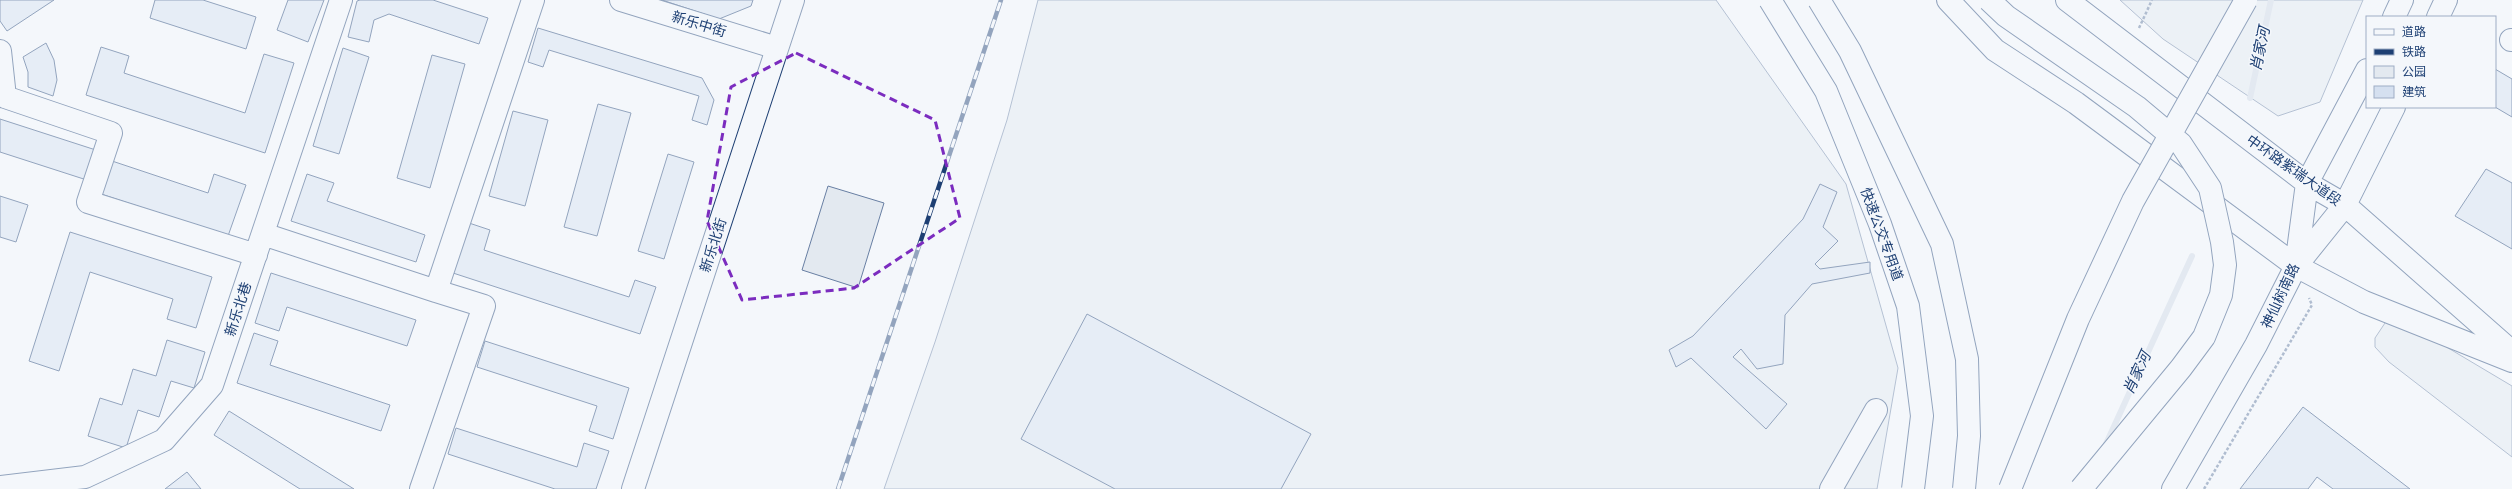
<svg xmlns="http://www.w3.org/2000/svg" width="2512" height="489" viewBox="0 0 2512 489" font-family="Rubik,'Noto Sans SC',sans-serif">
<rect width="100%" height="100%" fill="#f4f7fb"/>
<path fill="#e3e9f0" stroke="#687fa3" d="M1038 0H1716L1846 184 1898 368 1877 489H884L935 342 1007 120Z
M2120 0H2363L2320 102 2278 116 2163 39Z
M828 186 884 203 858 288 802 270Z
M2391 314 2512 386V457L2389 362 2375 347V338Z"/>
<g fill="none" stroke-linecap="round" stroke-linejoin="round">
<path stroke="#cfd7e4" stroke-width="6" d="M2250 98 2271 0
M2105 446 2192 256"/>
</g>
<path fill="#d5e0f0" stroke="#1d3f73" d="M0 0H54L7 31 0 21Z
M155 0H203L256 17 246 49 150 18Z
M288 0H324L308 42 277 30Z
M360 0H433L488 18 479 44 389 14 374 20 369 42 348 37 357 1Z
M662 0H753L751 6 719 19Z
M538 28 702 78 714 100 707 125 692 120 699 96 549 50 543 67 528 62Z
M46 43 54 60 57 80 53 96 28 87V72L23 57Z
M101 47 129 56 124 73 245 113 264 54 294 63 265 153 86 95Z
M343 48 369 57 339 154 313 146Z
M432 55 465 64 430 188 397 178Z
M2495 69 2512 79V117L2495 107Z
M598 104 631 113 597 236 564 227Z
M513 111 548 120 525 206 489 196Z
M0 119 102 152 93 182 0 152Z
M668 154 694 162 664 259 638 251Z
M109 160 208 193 214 174 246 185 228 236 98 193Z
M2486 169 2512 183V249L2455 216Z
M307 174 334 183 327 201 425 235 416 262 291 221Z
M1820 184 1837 192 1823 227 1838 241 1815 264 1820 269 1870 262V273L1812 284 1785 315 1783 364 1757 369 1741 349 1733 357 1787 404 1766 429 1691 358 1676 367 1669 350 1693 336 1803 219Z
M0 196 28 205 16 242 0 237Z
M469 223 490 230 484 250 629 297 635 280 656 287 640 334 453 273Z
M70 232 212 277 196 328 167 319 173 299 90 272 59 371 29 361Z
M271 273 416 320 407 346 287 307 279 331 255 323Z
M1087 314 1311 434 1281 489H1115L1021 439Z
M254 333 278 341 270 365 390 405 381 431 237 383Z
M167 340 205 352 194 388 171 381 159 417 138 410 126 448 88 436 100 398 122 405 133 369 156 376Z
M485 341 629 388 613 439 589 431 597 406 477 367Z
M2303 407 2410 489H2333L2317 477 2308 489H2240Z
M229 411 354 489H300L214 435Z
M456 428 577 467 584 443 609 451 596 489H555L448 454Z
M187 472 201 489H165Z"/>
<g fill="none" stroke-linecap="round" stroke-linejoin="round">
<defs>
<path id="minor" d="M621 0 777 48
M2511 40H2512
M0 51 5 97 111 133 88 202 256 255
M263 234 436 291
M0 487 85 477 164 440 212 385 341 0
M421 489 484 306 436 291 533 0
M633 489 793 0
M1831 489 1876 410"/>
<path id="major" d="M1948 0 1995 50 2076 103 2296 266 2364 302 2512 361
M2067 0 2307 183 2345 205 2512 352
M2394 17 2402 0
M2438 17 2446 0
M2296 266 2345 205 2394 107
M2173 489 2256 345 2296 266 2307 183 2367 70"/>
</defs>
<use href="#minor" stroke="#1d3f73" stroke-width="24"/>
<use href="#major" stroke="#1d3f73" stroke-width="24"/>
<path stroke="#5e769c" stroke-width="2.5" stroke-dasharray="3 2" stroke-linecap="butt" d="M2139 28 2152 0
M2204 489 2312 305 2309 298"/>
<use href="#minor" stroke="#f4f7fb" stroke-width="22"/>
<use href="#major" stroke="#f4f7fb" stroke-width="22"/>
<defs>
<path id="rail" d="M838 489 1001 0"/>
</defs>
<use href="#rail" stroke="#1d3f73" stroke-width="4.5"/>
<use href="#rail" stroke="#f4f7fb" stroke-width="3" stroke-dasharray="9" stroke-linecap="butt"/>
<defs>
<path id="minor-bridge" d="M1770 0 1826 91 1880 224 1908 306 1922 416 1913 489"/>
<path id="highway-bridge" d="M1819 0 1850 51 1942 244 1967 359 1969 436 1964 489
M1989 0 2006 16 2137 107 2181 144 2210 188 2222 242 2225 265 2221 295 2204 337 2181 368 2081 489
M2010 489 2078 319 2133 201 2246 0"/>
</defs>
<use href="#minor-bridge" stroke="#1d3f73" stroke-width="24" stroke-linecap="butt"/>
<use href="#highway-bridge" stroke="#1d3f73" stroke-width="24" stroke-linecap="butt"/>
<use href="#minor-bridge" stroke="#f4f7fb" stroke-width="22"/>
<use href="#highway-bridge" stroke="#f4f7fb" stroke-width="22"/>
</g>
<path d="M0 0H2512V489H0ZM796 53 935 120 960 218 854 288 742 300 707 221 731 87Z" fill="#f4f7fb" fill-opacity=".55" fill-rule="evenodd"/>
<path fill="none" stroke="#7b2cbf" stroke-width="3" stroke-dasharray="8 5" stroke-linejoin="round" d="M796 53 935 120 960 218 854 288 742 300 707 221 731 87Z"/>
<g text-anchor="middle" stroke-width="3" stroke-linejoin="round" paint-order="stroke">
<g font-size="14" fill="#1d3f73" stroke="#f4f7fb">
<text transform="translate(699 24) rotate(17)" y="5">新乐中街</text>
<text transform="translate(2294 170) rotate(35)" y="5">中环路紫瑞大道段</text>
<text transform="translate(1882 234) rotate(70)" y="5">快速公交专用道</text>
<text transform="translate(713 245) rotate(-72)" y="5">新乐北街</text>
<text transform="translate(2280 296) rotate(-65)" y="5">神仙树南路</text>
<text transform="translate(238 309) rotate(-72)" y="5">新乐北巷</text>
</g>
<g font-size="15" font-style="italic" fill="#1d3f73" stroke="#f4f7fb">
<text transform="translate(2260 49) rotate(-78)" y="5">肖家河</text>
<text transform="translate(2137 373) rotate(-65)" y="5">肖家河</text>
</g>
</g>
<rect x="2366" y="16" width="130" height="92" fill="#f4f7fb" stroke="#9eadc5"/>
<rect x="2374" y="29" width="20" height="6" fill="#f4f7fb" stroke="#9eadc5"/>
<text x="2402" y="36" font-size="12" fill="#1d3f73">道路</text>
<rect x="2374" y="49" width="20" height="6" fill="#1d3f73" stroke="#9eadc5"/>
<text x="2402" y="56" font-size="12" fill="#1d3f73">铁路</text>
<rect x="2374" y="66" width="20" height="12" fill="#e3e9f0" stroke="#9eadc5"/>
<text x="2402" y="76" font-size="12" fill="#1d3f73">公园</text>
<rect x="2374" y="86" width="20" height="12" fill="#d5e0f0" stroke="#9eadc5"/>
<text x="2402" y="96" font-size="12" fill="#1d3f73">建筑</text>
</svg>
